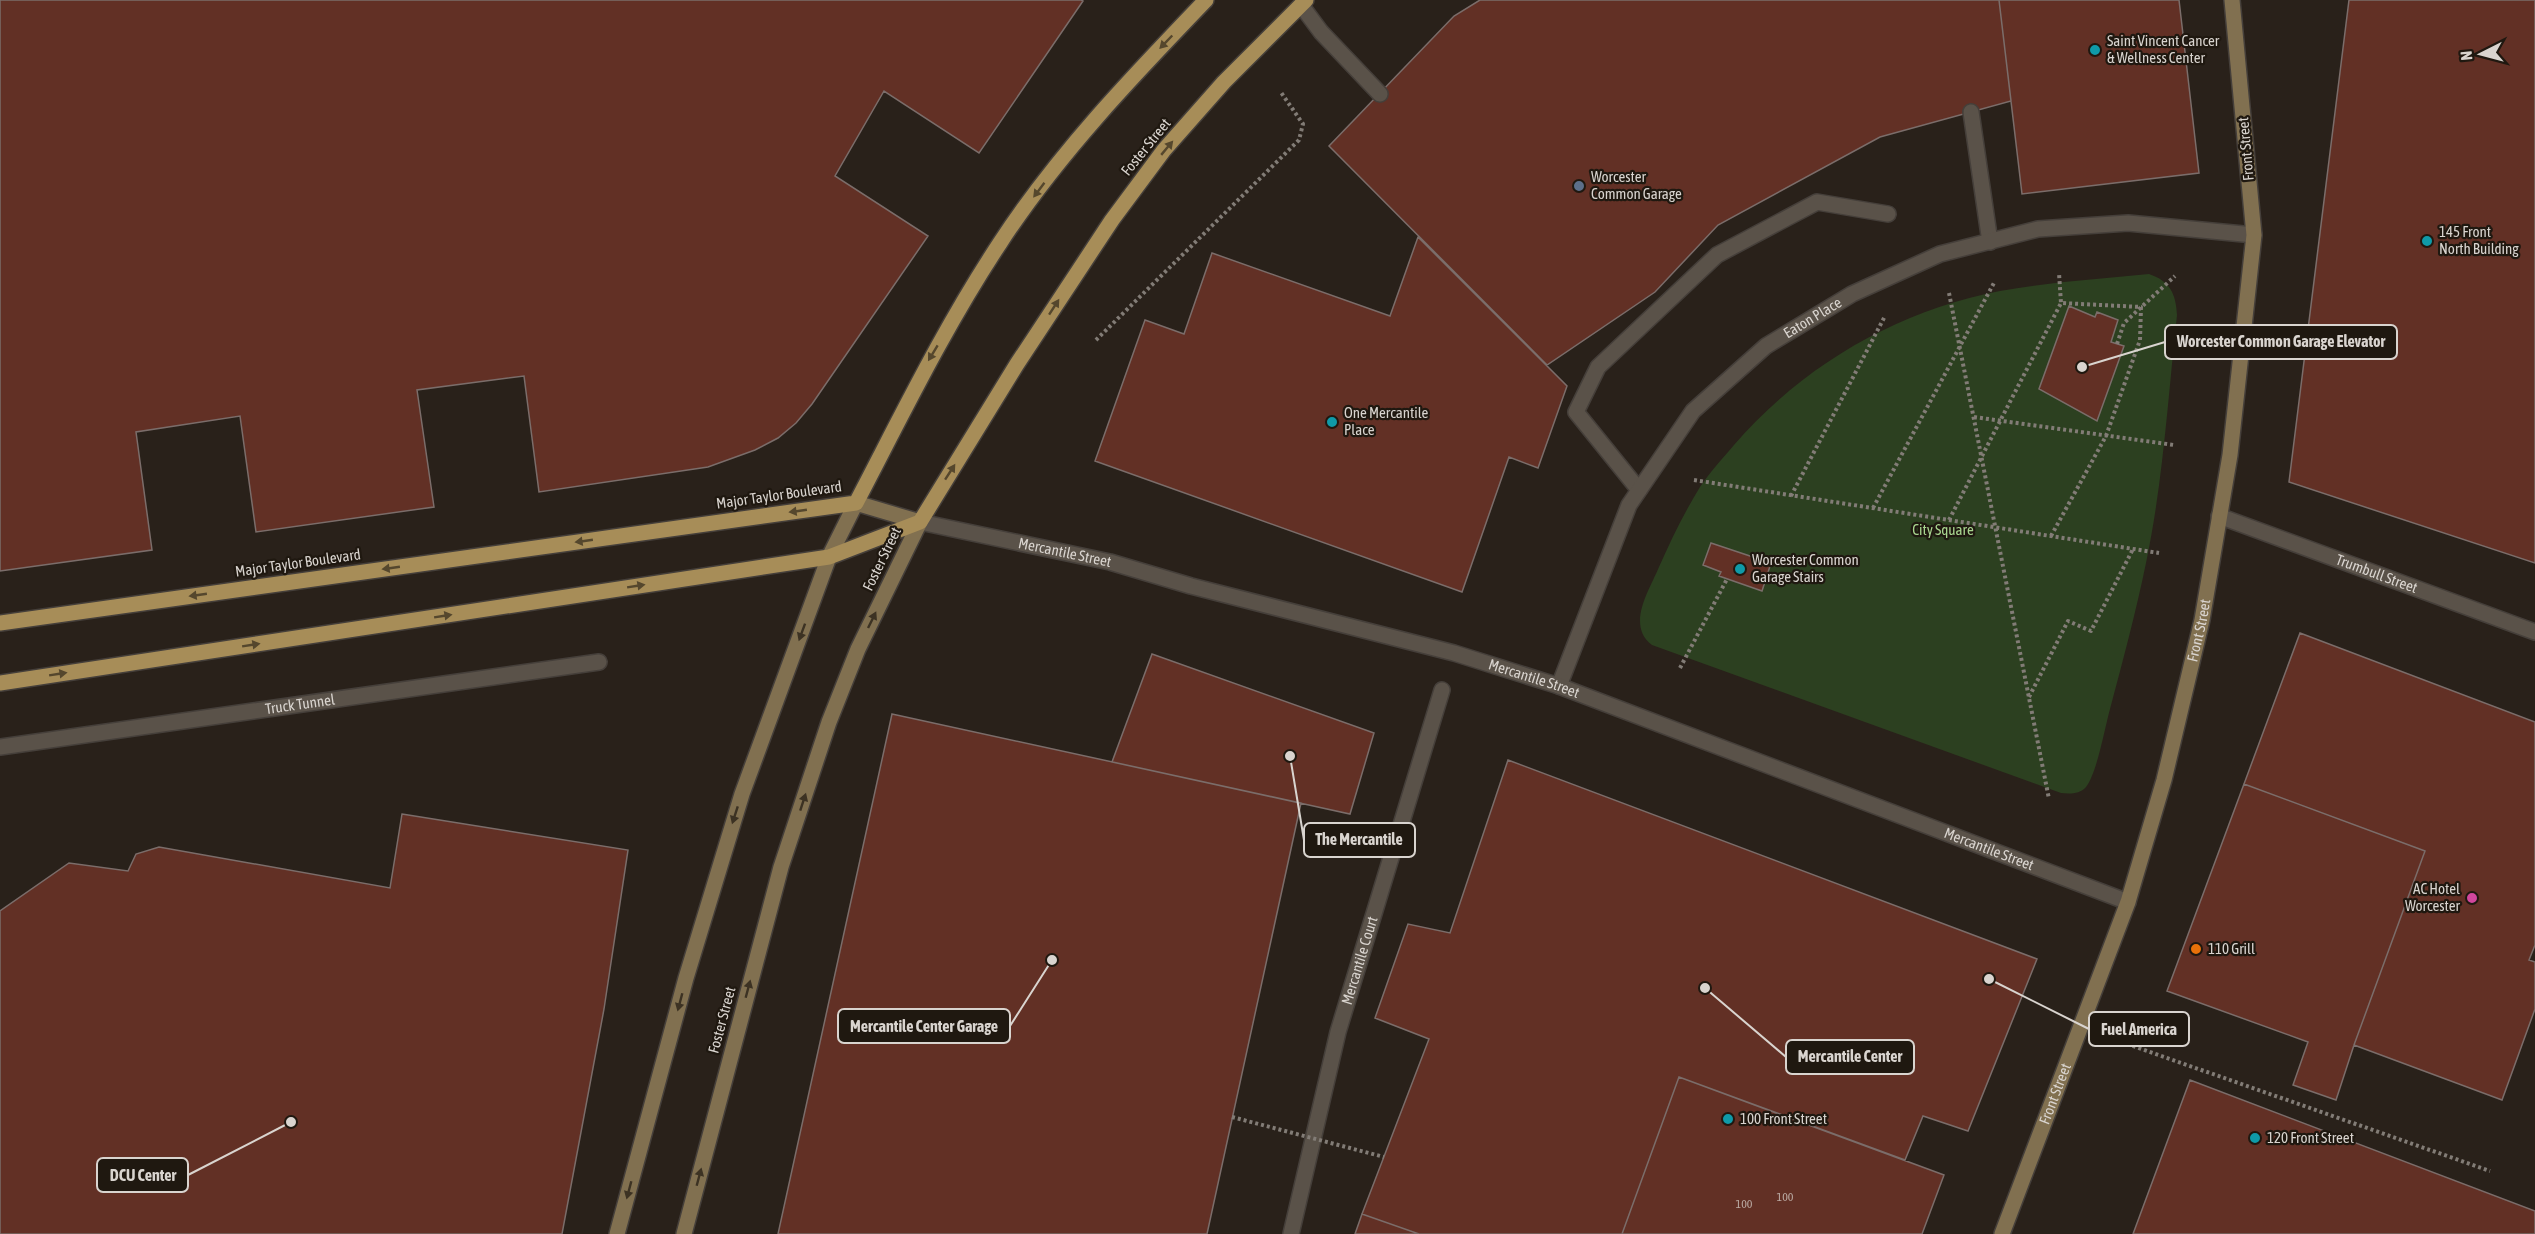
<svg xmlns="http://www.w3.org/2000/svg" width="2535" height="1234" viewBox="0 0 2535 1234" font-family="'Asap Condensed',sans-serif">
<rect width="100%" height="100%" fill="#29211a"/>
<path fill="#2c4020" d="M2149 274C2170 281 2176 294 2177 315 2168 397 2163 482 2146 563 2136 612 2123 660 2110 709 2105 727 2097 773 2086 787 2080 794 2070 794 2061 793L1652 645C1626 625 1649 591 1659 567 1671 540 1684 513 1700 487 1710 472 1723 458 1734 445 1803 365 1897 311 2000 291 2049 282 2100 279 2149 274Z"/>
<path fill="#623025" stroke="#7b6d6a" stroke-width="1.5" d="M0 0H1081L1083 1 979 153 884 91 835 176 928 236 812 404 796 423 778 438 755 450 708 467 539 492 524 376 417 390 434 507 256 532 240 416 136 432 152 550 0 571Z
M1480 0H1999L2011 101 1880 137 1718 225 1655 292 1547 365 1329 146 1454 16Z
M1999 0H2179L2199 173 2022 194Z
M2349 0H2535V563L2289 482Z
M1418 237 1567 386 1538 468 1509 457 1462 592 1095 461 1145 320 1184 334 1212 253 1390 316Z
M2069 306 2095 317 2097 312 2118 320 2111 342 2124 346 2097 421 2039 389Z
M1711 543 1771 563 1762 591 1719 576 1721 572 1703 565Z
M2300 633 2535 722V945L2529 960 2535 962V1009L2502 1100 2354 1045 2425 851 2244 784Z
M1152 654 1374 733 1350 814 1112 762Z
M892 714 1301 803 1207 1234H778Z
M1508 760 2037 959 1968 1131 1923 1116 1905 1160 1679 1077 1622 1234H1419L1362 1214 1429 1039 1375 1018 1408 924 1450 933Z
M2244 784 2425 851 2354 1045 2336 1100 2293 1085 2308 1042 2167 991Z
M402 814 628 850 604 1009 562 1234H0V911L69 863 128 871 136 854 159 847 390 888Z
M1679 1077 1944 1175 1922 1234H1622Z
M2190 1080 2535 1211V1234H2133Z
M1362 1214 1419 1234H1355Z"/>
<g fill="none" stroke-linecap="round" stroke-linejoin="round">
<defs>
<g id="service">
<path d="M1301 5 1321 32 1380 94"/>
<path d="M1971 112 1990 242"/>
<path d="M1639 490 1576 412 1598 367 1717 255 1817 202 1888 214"/>
<path id="s1" d="M0 747 599 662"/>
</g>
<g id="pedestrian">
<path id="s2" d="M1291 1234 1338 1032 1442 690"/>
</g>
<g id="minor">
<path id="s3" d="M2219 516 2535 632"/>
<path id="s4" d="M1559 686 1629 505 1693 411 1766 346 1852 294 1940 254 2038 229 2128 223 2254 235"/>
</g>
<g id="tertiary">
<path id="s5" d="M920 522 1110 562 1191 586 1454 653 1559 686 2128 902"/>
</g>
<g id="secondary">
<path d="M617 1234 686 978 742 794 829 557 856 503 920 522 858 649 829 722 781 867 684 1234"/>
<path id="s6" d="M2002 1234 2128 902 2164 780 2202 620 2230 455 2254 235 2232 0"/>
</g>
<path id="primary" d="M0 623 856 503C902 415 945 326 1000 243 1058 154 1133 76 1206 0
M0 683 829 557 920 522 1017 364 1112 220 1164 150 1224 82 1306 0"/>
</defs>
<use href="#service" stroke="#453f3a" stroke-width="18"/>
<use href="#pedestrian" stroke="#453f3a" stroke-width="18"/>
<use href="#minor" stroke="#453f3a" stroke-width="18"/>
<use href="#tertiary" stroke="#453f3a" stroke-width="18"/>
<use href="#secondary" stroke="#453f3a" stroke-width="18"/>
<use href="#primary" stroke="#453f3a" stroke-width="18"/>
<path stroke="#827c76" stroke-width="4" stroke-dasharray="3 3" stroke-linecap="butt" d="M1949 293 2049 799
M1096 340 1299 140 1303 124 1280 91
M2117 344 2124 323 2175 276
M1974 417 2174 445
M1694 480 2159 553
M1791 496 1885 316
M1873 508 1995 281
M1949 520 2061 303
M2051 536 2106 436 2140 340 2141 307 2061 303 2059 273
M1680 668 1727 579
M2029 697 2068 621 2091 631 2133 549
M2127 1044 2490 1171"/>
<use href="#service" stroke="#5a5249" stroke-width="15"/>
<use href="#pedestrian" stroke="#5a5249" stroke-width="15"/>
<use href="#minor" stroke="#5a5249" stroke-width="15"/>
<use href="#tertiary" stroke="#5a5249" stroke-width="15"/>
<use href="#secondary" stroke="#817050" stroke-width="15"/>
<use href="#primary" stroke="#a78d58" stroke-width="15"/>
<path stroke="#827c76" stroke-width="4" stroke-dasharray="3 3" stroke-linecap="butt" d="M1232 1117 1384 1157"/>
</g>
<defs><path id="oneway-solid" d="M-6-.8H1V-3.2L6.5 0L1 3.2V.8H-6Z" transform="scale(1.5)"/></defs>
<g fill="#55472d">
<use href="#oneway-solid" transform="translate(1166 42) rotate(134)"/>
<use href="#oneway-solid" transform="translate(1167 148) rotate(-50)"/>
<use href="#oneway-solid" transform="translate(1039 190) rotate(127)"/>
<use href="#oneway-solid" transform="translate(1054 307) rotate(-57)"/>
<use href="#oneway-solid" transform="translate(933 353) rotate(121)"/>
<use href="#oneway-solid" transform="translate(950 472) rotate(-57)"/>
<use href="#oneway-solid" transform="translate(798 511) rotate(172)"/>
<use href="#oneway-solid" transform="translate(584 541) rotate(172)"/>
<use href="#oneway-solid" transform="translate(391 568) rotate(172)"/>
<use href="#oneway-solid" transform="translate(636 586) rotate(-9)"/>
<use href="#oneway-solid" transform="translate(198 595) rotate(172)"/>
<use href="#oneway-solid" transform="translate(443 616) rotate(-9)"/>
<use href="#oneway-solid" transform="translate(251 645) rotate(-9)"/>
<use href="#oneway-solid" transform="translate(58 674) rotate(-9)"/>
</g>
<g fill="#3c3223">
<use href="#oneway-solid" transform="translate(872 620) rotate(-64)"/>
<use href="#oneway-solid" transform="translate(802 632) rotate(110)"/>
<use href="#oneway-solid" transform="translate(803 802) rotate(-72)"/>
<use href="#oneway-solid" transform="translate(735 815) rotate(108)"/>
<use href="#oneway-solid" transform="translate(748 989) rotate(-75)"/>
<use href="#oneway-solid" transform="translate(680 1002) rotate(105)"/>
<use href="#oneway-solid" transform="translate(699 1177) rotate(-75)"/>
<use href="#oneway-solid" transform="translate(629 1190) rotate(105)"/>
</g>
<g fill="#0f9aa8" stroke="#1f1810" stroke-width="2">
<circle cx="2095" cy="50" r="6"/>
<circle cx="2427" cy="241" r="6"/>
<circle cx="1332" cy="422" r="6"/>
<circle cx="1740" cy="569" r="6"/>
<circle cx="1728" cy="1119" r="6"/>
<circle cx="2255" cy="1138" r="6"/>
</g>
<circle fill="#5c6f8a" stroke="#1f1810" stroke-width="2" cx="1579" cy="186" r="6"/>
<circle fill="#d1479c" stroke="#1f1810" stroke-width="2" cx="2472" cy="898" r="6"/>
<circle fill="#e8710a" stroke="#1f1810" stroke-width="2" cx="2196" cy="949" r="6"/>
<g text-anchor="middle" stroke-width="4.5" stroke-linejoin="round" paint-order="stroke">
<g font-size="12" fill="#bbaba4">
<text x="1785" y="1201">100</text>
<text x="1744" y="1208">100</text>
</g>
<g font-size="15" fill="#d9d4cf" stroke="#1f1810" text-anchor="start">
<text x="2107" y="46">Saint Vincent Cancer<tspan x="2107" dy="17">&amp; Wellness Center</tspan></text>
<text x="1591" y="182">Worcester<tspan x="1591" dy="17">Common Garage</tspan></text>
<text x="2439" y="237">145 Front<tspan x="2439" dy="17">North Building</tspan></text>
<text x="1344" y="418">One Mercantile<tspan x="1344" dy="17">Place</tspan></text>
<text x="1752" y="565">Worcester Common<tspan x="1752" dy="17">Garage Stairs</tspan></text>
<text x="2460" y="894" text-anchor="end">AC Hotel<tspan x="2460" dy="17">Worcester</tspan></text>
<text x="2208" y="954">110 Grill</text>
<text x="1740" y="1124">100 Front Street</text>
<text x="2267" y="1143">120 Front Street</text>
</g>
<g font-size="15" fill="#d9d4cf" stroke="#1f1810">
<text transform="translate(1146 147) rotate(-51)" y="5">Foster Street</text>
<text transform="translate(2246 149) rotate(-95)" y="5">Front Street</text>
<text dy="5" stroke="none"><textPath href="#s4" startOffset="460">Eaton Place</textPath></text>
<text transform="translate(779 495) rotate(-8)" y="5">Major Taylor Boulevard</text>
<text dy="5" stroke="none"><textPath href="#s5" startOffset="148">Mercantile Street</textPath></text>
<text transform="translate(882 559) rotate(-64)" y="5">Foster Street</text>
<text transform="translate(298 563) rotate(-8)" y="5">Major Taylor Boulevard</text>
<text dy="5" stroke="none"><textPath href="#s3" startOffset="168">Trumbull Street</textPath></text>
<text dy="5" stroke="none"><textPath href="#s6" startOffset="636">Front Street</textPath></text>
<text dy="5" stroke="none"><textPath href="#s5" startOffset="634">Mercantile Street</textPath></text>
<text dy="5" stroke="none"><textPath href="#s1" startOffset="303">Truck Tunnel</textPath></text>
<text dy="5" stroke="none"><textPath href="#s5" startOffset="1120">Mercantile Street</textPath></text>
<text dy="5" stroke="none"><textPath href="#s2" startOffset="282">Mercantile Court</textPath></text>
<text transform="translate(722 1020) rotate(-75)" y="5">Foster Street</text>
<text dy="5" stroke="none"><textPath href="#s6" startOffset="150">Front Street</textPath></text>
</g>
<g font-size="15" fill="#a8d58f" stroke="#1f1810">
<text x="1943" y="535">City Square</text>
</g>
</g>
<path fill="none" stroke="#d9d4cf" stroke-width="2" d="M2082 367L2165 342M1290 756L1304 840M1052 960L1010 1026M1989 979L2089 1029M1705 988L1786 1057M291 1122L188 1175"/>
<g fill="#d9d4cf" stroke="#1f1810" stroke-width="2">
<circle cx="2082" cy="367" r="6"/>
<circle cx="1290" cy="756" r="6"/>
<circle cx="1052" cy="960" r="6"/>
<circle cx="1989" cy="979" r="6"/>
<circle cx="1705" cy="988" r="6"/>
<circle cx="291" cy="1122" r="6"/>
</g>
<g fill="#1f1810" stroke="#d9d4cf" stroke-width="2">
<rect x="2165" y="325" width="232" height="34" rx="6"/>
<rect x="1304" y="823" width="111" height="34" rx="6"/>
<rect x="838" y="1009" width="172" height="34" rx="6"/>
<rect x="2089" y="1012" width="100" height="34" rx="6"/>
<rect x="1786" y="1040" width="128" height="34" rx="6"/>
<rect x="97" y="1158" width="91" height="34" rx="6"/>
</g>
<g font-size="16" text-anchor="middle" font-weight="bold" fill="#d9d4cf">
<text x="2281" y="347">Worcester Common Garage Elevator</text>
<text x="1359" y="845">The Mercantile</text>
<text x="924" y="1032">Mercantile Center Garage</text>
<text x="2139" y="1035">Fuel America</text>
<text x="1850" y="1062">Mercantile Center</text>
<text x="143" y="1181">DCU Center</text>
</g>
<g transform="translate(2481 54) rotate(264)" stroke="#1f1810" stroke-width="4.5" paint-order="stroke">
<path d="M0-4.5L10 22L0 15L-10 22Z" fill="#d9d4cf"/>
<text y="-9" font-size="16" font-weight="bold" text-anchor="middle" fill="#d9d4cf">N</text>
</g>
</svg>
